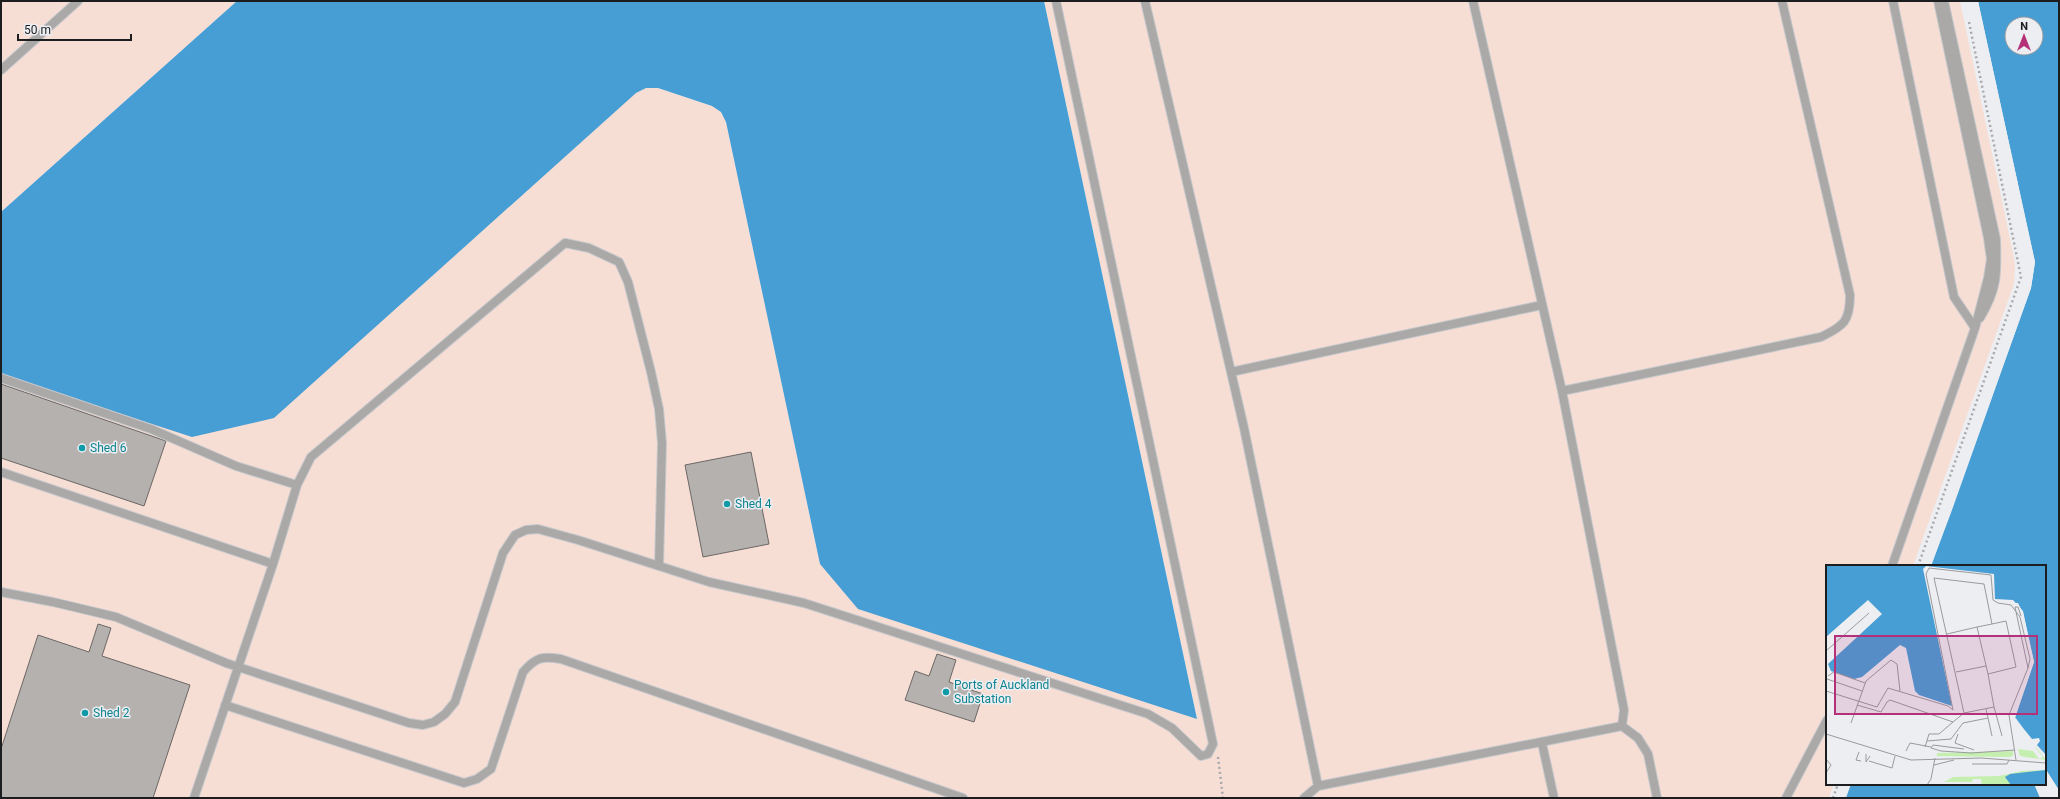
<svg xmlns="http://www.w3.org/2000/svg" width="2060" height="799" viewBox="0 0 2060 799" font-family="Roboto,sans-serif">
<rect width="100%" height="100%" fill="#eceef2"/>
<path fill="#f7ded5" d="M1 1H237L1 212Z
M1044 1H1960L2013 253 2015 265 2014 284 1913 566H1827V784H1834L1829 798H1V375L646 88H658L712 106 721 112 726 122 820 564 1197 718Z"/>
<path fill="#469ed5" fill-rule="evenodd" d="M237 1H1044L1197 719 858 609 820 564 726 122 721 112 712 106 658 88H646L636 93 274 418 192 437 1 375V212Z
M1978 1H2059V798H1846L1851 784H2045V566H1931L2031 288 2035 262ZM2012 24H2036V48H2012Z"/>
<path fill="#eceef2" d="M1976 1H1978L2035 262 2031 288 1952 510 1931 566H1929L2029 287 2033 263Z
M2045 768 2059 790V798H2040L2034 784H2045Z"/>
<path fill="#b5b1af" stroke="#6b6765" d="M1 384 166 441 144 506 1 458Z
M751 452 769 544 703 557 685 465Z
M98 624 111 628 102 656 190 685 153 798H1V749L38 635 89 652Z
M937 654 956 660 949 682 983 694 974 722 905 700 915 671 929 676Z"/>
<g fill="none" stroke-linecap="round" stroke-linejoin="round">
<defs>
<path id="lane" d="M1145 1 1244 428 1318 786
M1473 1 1562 391
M1893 1 1954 297 1975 328
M1944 1 1996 239C1997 273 1998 288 1980 318
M1 70 78 1
M1231 372 1542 305
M1 378 151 429 236 466 297 485
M1 472 273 564
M1892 566 1975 328 1988 278 1991 259 1988 238 1938 1
M1 592 53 602 116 617 226 663 409 723 423 725 434 722 445 714 455 702 503 553 515 535 526 530 538 529 578 540 709 582 804 603 1148 714 1172 728 1201 756 1208 754 1213 744 1056 1
M225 705 464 783 477 779 491 769 523 672C536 657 542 656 561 659L963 798
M1622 726 1638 738 1648 754 1657 798
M1542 743 1554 798
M194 798 273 564 297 485 311 457 565 243 589 248 619 262 628 282 651 372 659 409 662 443 659 566
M1304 798 1318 786 1622 726 1624 710 1562 391 1821 337C1844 326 1850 321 1850 295L1782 1
M1786 798 1827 720"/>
</defs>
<use href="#lane" stroke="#c7c8cc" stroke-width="10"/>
<path stroke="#a8a9ac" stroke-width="2.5" stroke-dasharray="2 3" stroke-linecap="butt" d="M1918 566 2021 277 1969 22
M1218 757 1223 798
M1833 798 1838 784"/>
<use href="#lane" stroke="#aaa9a8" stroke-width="8"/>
</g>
<g fill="#0f9aa8" stroke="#eceef2" stroke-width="1.5">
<circle cx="82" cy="448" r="4"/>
<circle cx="727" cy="504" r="4"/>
<circle cx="946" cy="692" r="4"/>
<circle cx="85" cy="713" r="4"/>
</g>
<g text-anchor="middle" stroke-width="3" stroke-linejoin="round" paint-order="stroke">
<g font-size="12" fill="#0d838f" stroke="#eceef2" text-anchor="start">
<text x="90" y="452">Shed 6</text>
<text x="735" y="508">Shed 4</text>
<text x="954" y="689">Ports of Auckland<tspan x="954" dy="14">Substation</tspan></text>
<text x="93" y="717">Shed 2</text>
</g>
</g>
<g transform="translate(1826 565)">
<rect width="220" height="220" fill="#eceef2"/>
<path d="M209 182 211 183 220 195 194 191 192 184 207 186 213 194 217 192ZM187 186V191L183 192 111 191V188ZM219 205 220 220H156L155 214H147L146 217H118L127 212 173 211 196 206Z" fill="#c4efae"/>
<path d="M0 0H220V190L211 180 214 176 213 173 206 174 189 153 208 97 197 46 187 35 169 34 168 9 100 1 97 4 126 141 93 130 89 126 80 83 74 80 36 112 28 114 5 106 2 99 56 49 42 35 0 72ZM220 205V220H185L179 212 184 209Z" fill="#469ed5"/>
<path d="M189 38H192L197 48 208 97 189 152 198 164 188 152 207 97 195 46Z" fill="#eceef2"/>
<path fill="none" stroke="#999a9d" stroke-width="1" d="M195 51 192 42H189L202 103M121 69 151 62M0 86 43 48M130 107 160 101M162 109 151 62 166 59M2 111 8 107 39 118M1 114 36 126M0 126 51 142 62 123 122 141 127 145M31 140 55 147 61 137 64 135 127 157 138 148 168 142 162 109 190 102 180 56 166 59 158 19 108 13 138 148M168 142 176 171M160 144 166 171M127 145 100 9 103 3 165 10 167 35 172 38 185 40 194 52 204 94 202 103M25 158 40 116 65 95 71 99 74 126M0 169 85 195 155 193 220 198M132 169 129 178 148 185M101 176 125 174 137 158 162 153M99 182 103 169H113L127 157M138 184 107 180 105 183 115 186 145 188 189 185M80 186 84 178 105 182M33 187 30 195 35 196M40 189V197L44 191M0 194 5 200 0 208M190 195 183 150 202 103M43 196 66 203 69 191M146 199H181L183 195M108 200 128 195M101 220 105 214 109 193"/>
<path fill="#b4317a" fill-opacity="0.15" stroke="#b4317a" stroke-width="2" d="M9 71H211V149H9Z"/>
<rect width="220" height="220" fill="none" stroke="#1c1d1e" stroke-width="2"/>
</g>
<rect width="2060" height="799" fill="none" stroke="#1c1d1e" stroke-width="4"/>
<g transform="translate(2024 36)"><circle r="19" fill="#eceef2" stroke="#999a9d"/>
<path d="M0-3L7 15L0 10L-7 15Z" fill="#b4317a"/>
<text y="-6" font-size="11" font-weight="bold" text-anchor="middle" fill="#1c1d1e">N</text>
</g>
<path d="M18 34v6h113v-6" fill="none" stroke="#1c1d1e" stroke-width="2"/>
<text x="24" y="34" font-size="12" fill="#1c1d1e" stroke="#eceef2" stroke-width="3" paint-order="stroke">50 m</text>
</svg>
